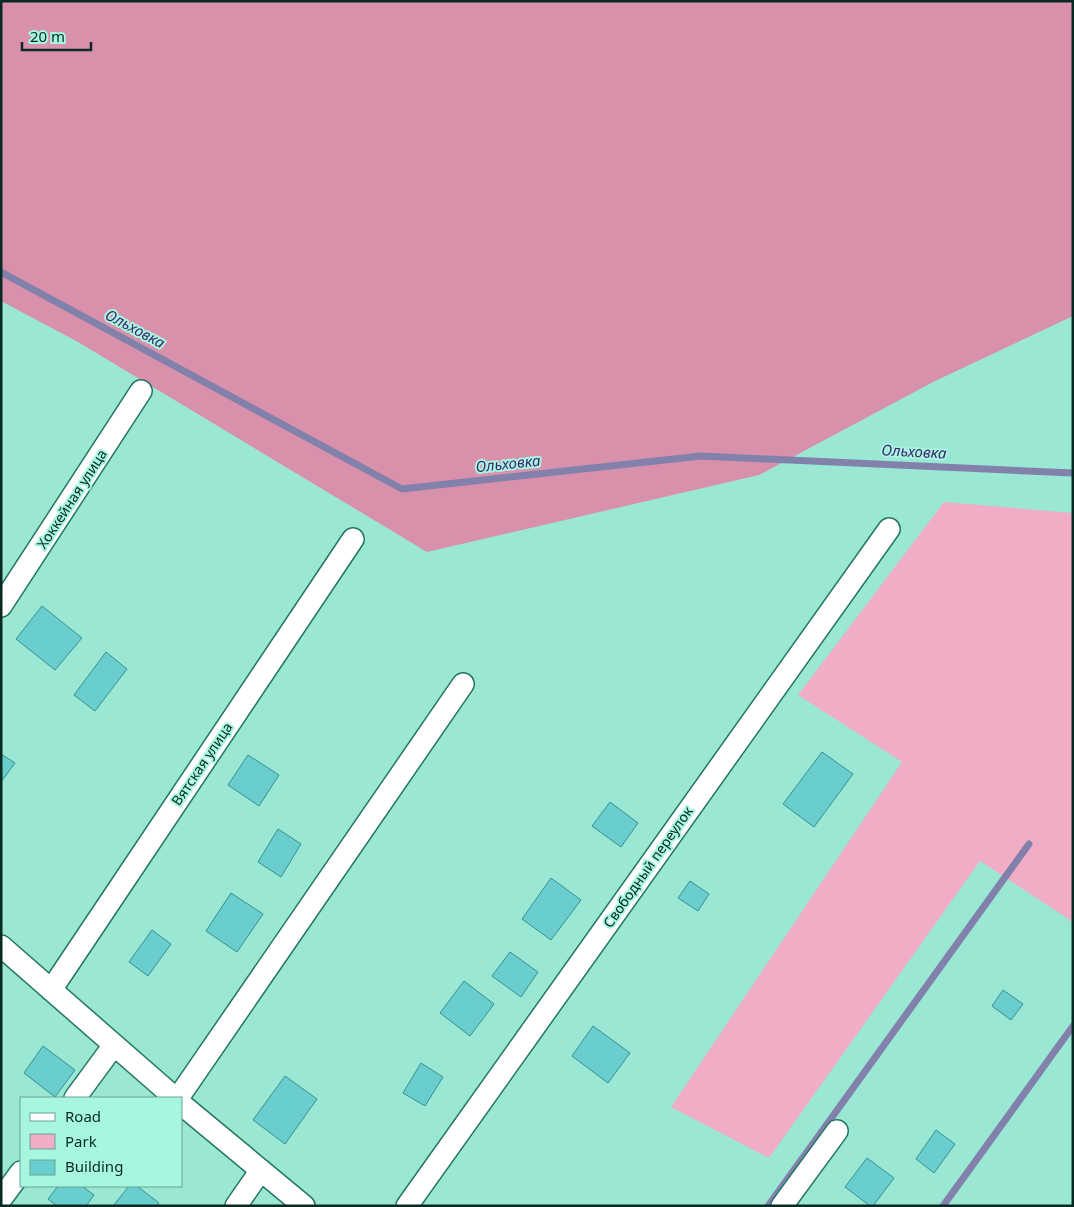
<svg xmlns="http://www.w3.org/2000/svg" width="1074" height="1207" viewBox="0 0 1074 1207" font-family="'Noto Sans',sans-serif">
<rect width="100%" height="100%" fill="#9ae8d3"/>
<path fill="#f0adc5" d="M944 502 1073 513V922L980 861 769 1158 671 1107 902 762 798 695Z"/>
<path fill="#d890ab" d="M1 1H1073V316L933 382 759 475 427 552 78 342 1 301Z"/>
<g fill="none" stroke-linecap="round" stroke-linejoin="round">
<path stroke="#8281ac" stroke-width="7" d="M1 272 402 489 701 456 1073 473
M768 1206 1029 844
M943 1206 1073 1026"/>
</g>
<path fill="#6acece" stroke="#378f90" d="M42 606 82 638 55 670 16 639Z
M106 652 127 669 95 711 74 695Z
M822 752 853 774 814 827 783 804Z
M1 754 15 763 1 782Z
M248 755 279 775 259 806 228 785Z
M610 802 638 823 621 847 592 826Z
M278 829 301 844 281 877 258 862Z
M551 878 581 900 551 940 522 919Z
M690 881 709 894 698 911 678 898Z
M231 893 263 914 237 952 206 931Z
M152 930 171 944 148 976 129 962Z
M510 952 538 972 521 997 492 976Z
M464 981 494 1004 470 1036 440 1013Z
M1003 990 1023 1004 1011 1020 992 1006Z
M593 1026 630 1053 608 1083 572 1056Z
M43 1046 75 1070 55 1097 24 1073Z
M421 1063 443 1077 425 1106 403 1093Z
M285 1076 317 1099 285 1144 253 1120Z
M936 1130 955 1144 934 1173 916 1159Z
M867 1158 894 1178 873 1206H870L845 1187Z
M58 1186H82L94 1195 86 1206H57L48 1199Z
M129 1186H137L159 1203 157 1206H113Z"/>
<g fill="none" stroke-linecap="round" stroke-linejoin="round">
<defs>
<path id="minor" d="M1 606 141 391
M1 946 175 1098
M51 990 353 539
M75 1098 114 1045
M178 1098 463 684
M181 1104 304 1206
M1 1199 21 1172
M236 1206 261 1170
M407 1206 889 529
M782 1206 837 1131"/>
</defs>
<use href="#minor" stroke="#227563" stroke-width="24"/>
<use href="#minor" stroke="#fff" stroke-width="21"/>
</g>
<g text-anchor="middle" stroke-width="4" stroke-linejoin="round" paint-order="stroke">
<g font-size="14" fill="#082a23" stroke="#a7f6e0">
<text transform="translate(72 499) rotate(-57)" y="5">Хоккейная улица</text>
<text transform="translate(202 764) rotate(-56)" y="5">Вятская улица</text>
<text transform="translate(648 867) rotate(-55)" y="5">Свободный переулок</text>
</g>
<g font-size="15" font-style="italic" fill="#3f246f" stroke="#a7f6e0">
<text transform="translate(135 329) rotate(28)" y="5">Ольховка</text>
<text transform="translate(914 452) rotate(3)" y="5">Ольховка</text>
<text transform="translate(508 464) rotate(-6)" y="5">Ольховка</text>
</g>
</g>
<rect width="1074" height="1207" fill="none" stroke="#082a23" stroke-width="5"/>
<rect x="20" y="1097" width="162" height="90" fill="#a7f6e0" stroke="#67a494"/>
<rect x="30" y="1113" width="25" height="8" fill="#ffffff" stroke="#67a494"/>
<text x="65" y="1122" font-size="15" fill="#082a23">Road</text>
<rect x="30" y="1134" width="25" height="15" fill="#f0adc5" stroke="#67a494"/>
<text x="65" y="1147" font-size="15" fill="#082a23">Park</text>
<rect x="30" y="1160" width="25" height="15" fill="#6acece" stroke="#67a494"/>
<text x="65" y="1172" font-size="15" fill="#082a23">Building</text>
<path d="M22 42v8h69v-8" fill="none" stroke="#082a23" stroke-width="2.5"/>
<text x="30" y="42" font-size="15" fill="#082a23" stroke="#a7f6e0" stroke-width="4" paint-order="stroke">20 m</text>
</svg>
